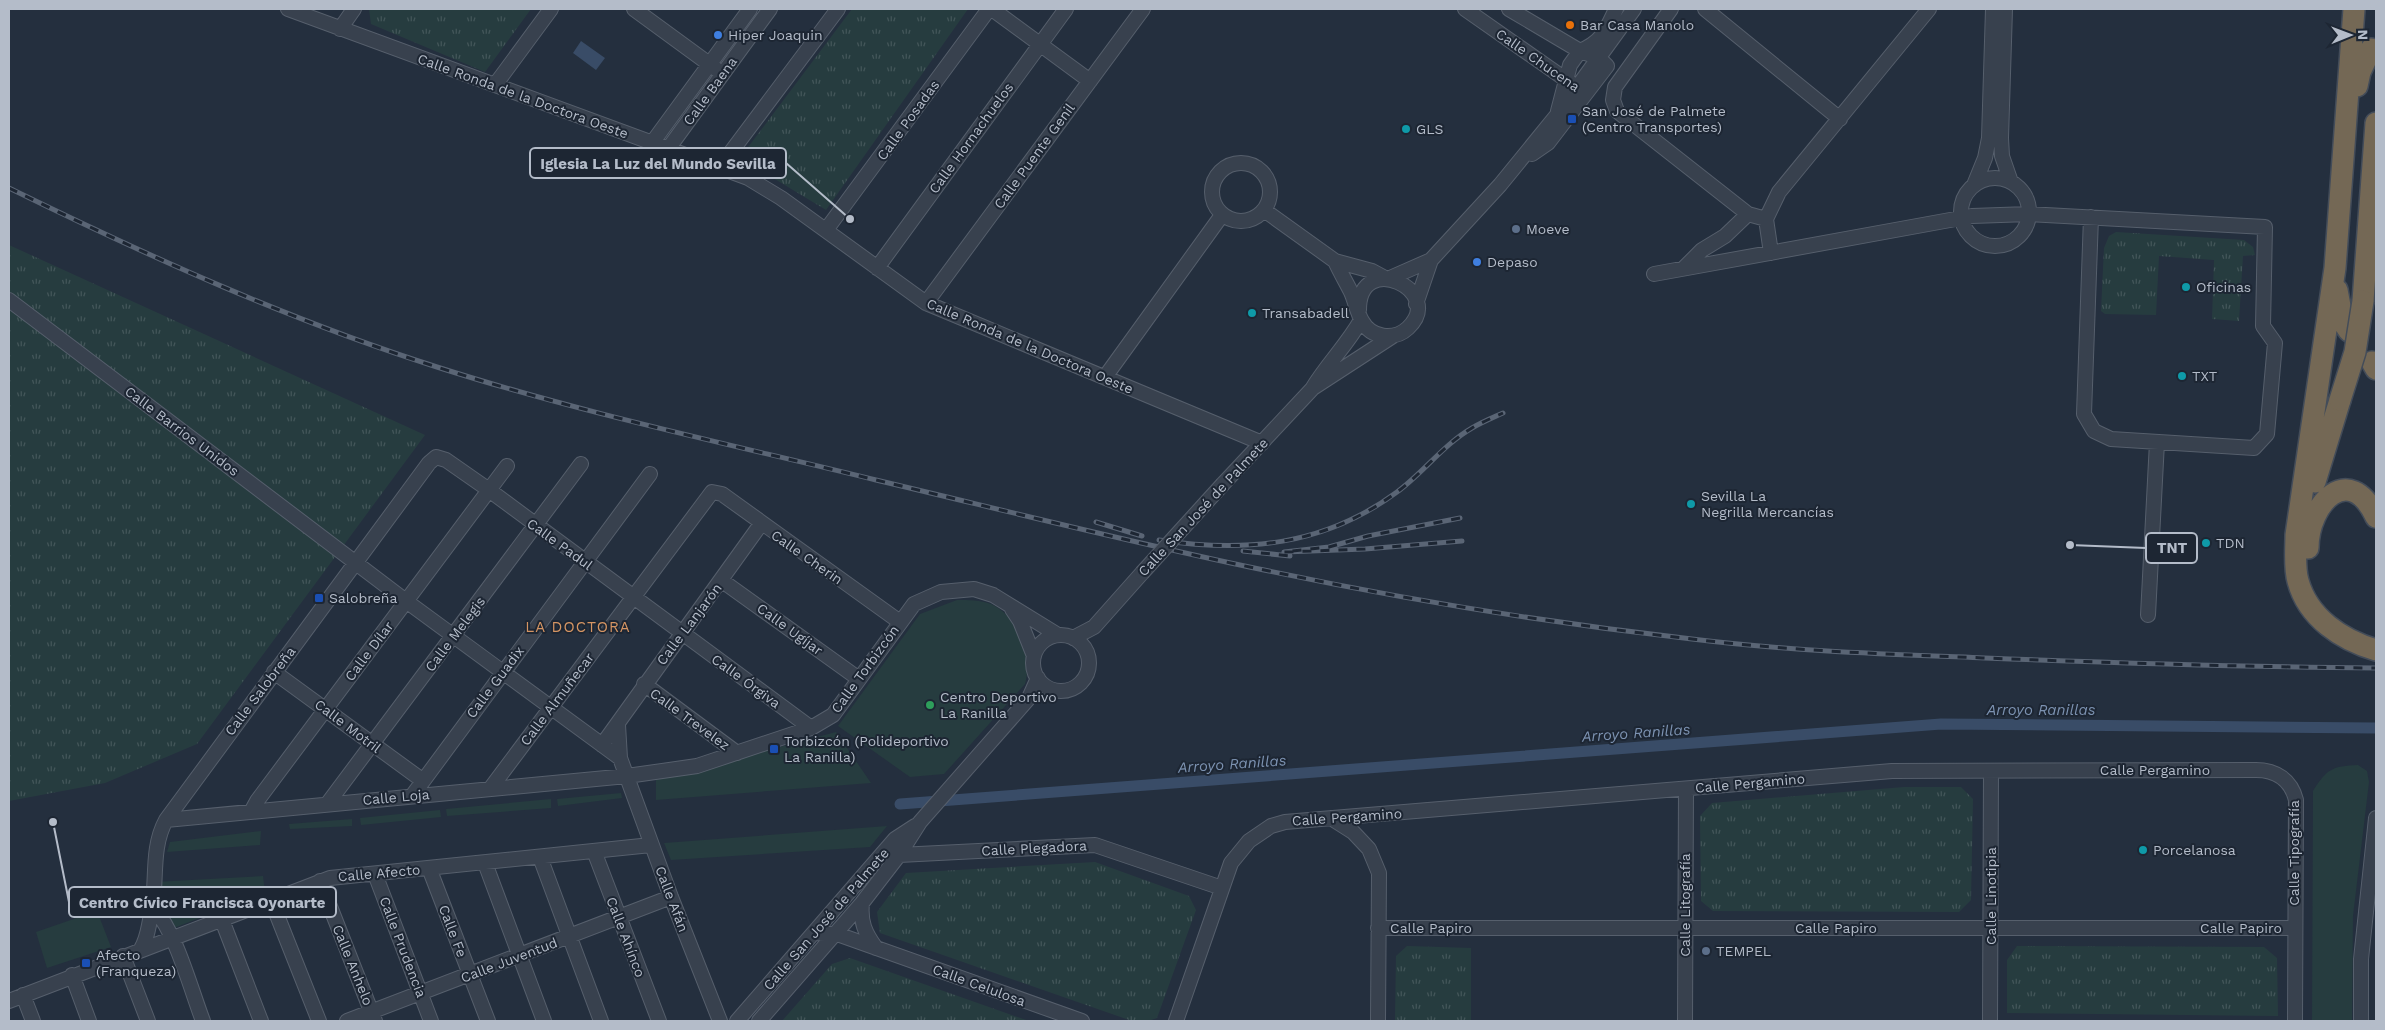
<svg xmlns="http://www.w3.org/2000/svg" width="2385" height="1030" viewBox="0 0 2385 1030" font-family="'Work Sans',sans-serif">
<defs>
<pattern id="grass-tufts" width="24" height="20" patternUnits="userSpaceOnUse" patternTransform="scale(1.25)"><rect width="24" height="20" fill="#263c3f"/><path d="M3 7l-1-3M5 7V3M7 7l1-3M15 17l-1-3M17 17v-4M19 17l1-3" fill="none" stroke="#435659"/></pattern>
</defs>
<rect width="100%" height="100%" fill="#242f3e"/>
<path fill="url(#grass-tufts)" d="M369 9H531L485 72 371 24Z
M852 9H968L826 210 740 158Z
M2116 232 2244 240 2253 247 2255 255 2243 256 2239 321 2212 319 2214 260 2159 256 2156 315 2105 314 2101 311 2104 248 2109 236Z
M9 245 425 435 197 744 105 783 9 801Z
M1904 787H1961L1973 799 1971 900 1959 912 1713 911 1701 901 1700 816 1712 803Z
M1095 862 1189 896 1196 910 1157 1018 1148 1021H1132L880 933 877 912 906 873Z
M1407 946 1471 948V1021H1395L1396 956Z
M2017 946 2264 947 2277 958 2278 1016 2007 1013V960Z
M850 958 1029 1021H782L832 964Z"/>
<path fill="#263c3f" d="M957 600C968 600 981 600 991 604 1019 617 1033 656 1025 684L944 774 910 777 838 726 920 614Z
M836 732 871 783 656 800V780Z
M2358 765 2367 771 2369 782 2353 916 2352 1021H2312L2313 791C2327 769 2332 766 2358 765Z
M621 793 622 798 558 806 557 799Z
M551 799V808L447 816 446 809Z
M440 810 441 817 361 825 360 818Z
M352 819V826L290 829 289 824Z
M887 826 870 847 671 860 664 843Z
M261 831 260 845 167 852 170 842Z
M263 876 265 892 174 928 154 882Z
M97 911 111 947 47 968 36 932Z"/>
<path fill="#394c67" d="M581 41 605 58 596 70 573 53Z"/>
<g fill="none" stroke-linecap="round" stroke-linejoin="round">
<path stroke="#394c67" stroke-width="11" d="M900 804 1941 724 2376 728"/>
<defs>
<path id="minor" d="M288 9 748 178 781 198 926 303 1262 443
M634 9 716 69
M992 9 1090 81
M1465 9 1585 93
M1509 9 1580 51 1599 58 1607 66 1548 143 1532 154
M1671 9 1615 87 1613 100 1617 111 1748 214 1766 219
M1705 9 1840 119
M2005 9 2001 138 2002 156 2011 182
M340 29 354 9
M1580 51C1603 41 1606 30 1616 9
M495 85 551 9
M1558 111 1570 65 1580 51
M652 143 750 9
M668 149 770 9
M1212 192a29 29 0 1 1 58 0a29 29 0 1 1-58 0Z
M721 169 725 160 838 9
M1961 212a34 34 0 1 1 68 0a34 34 0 1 1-68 0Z
M1974 185 1985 158 1989 138 1993 9
M1264 210 1335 261 1372 271 1385 278
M826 230 989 9
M1771 253 1766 219 1779 192 1929 9
M1335 261C1340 272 1346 282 1351 292 1355 301 1357 312 1362 321 1371 338 1394 341 1408 328 1447 291 1359 249 1359 310
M877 268 1066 9
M1684 268 1702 250 1725 236 1748 214
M1654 274 1972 216 2029 214 2265 227 2263 326 2275 343 2267 434 2254 448 2111 439 2094 431 2084 414 2091 217
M1390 278 1431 260 1500 185 1557 115 1634 9
M9 300 406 601 620 758
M926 303 1143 9
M1416 304 1431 260
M1105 377 1222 215
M1313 388 1393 336
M1223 484 1312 389C1327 364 1347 345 1361 320
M721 580 859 679
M1012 609 1020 621 1034 656
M2148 615 2157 442
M1033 663a28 28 0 1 1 56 0a28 28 0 1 1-56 0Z
M1073 638 1094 627 1142 573
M274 672 422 780
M644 684 737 753
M618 725 620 758 671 897 720 1021
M602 745 761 524
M490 789 712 492 722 494 900 622
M412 796 650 474
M328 803 581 464
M251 812 257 801 507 466
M1331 818 1353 832 1369 849 1379 873 1378 1021
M166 820 627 776 697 766 811 728 833 715 914 604 941 592 974 589 993 595 1058 635
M594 851 659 1021
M899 855 1095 845 1222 888
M540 857 601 1021
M485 863 544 1021
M429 868 488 1021
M375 874 431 1021
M320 881 375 1021
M271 900 319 1021
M862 903C860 922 865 933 876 948
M154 909C176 932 191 990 203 1021
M222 920 261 1021
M1378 928H2295
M814 933 837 934 1082 1021
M141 949C148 937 148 928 151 915 158 884 150 849 166 820L429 463 436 457 446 460 489 490 811 728
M123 956 148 1021
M72 975 89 1021
M23 995 33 1021
M9 1001 330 878 651 845
M347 1021 671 897
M737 1021 895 839 915 826
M759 1021 862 903 899 855 920 822 1029 698 1038 678
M1176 1021 1231 863 1249 841 1271 826 1285 822 1892 771 2256 770C2276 770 2291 780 2296 800L2295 1021
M1685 1021 1686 789
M1990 1021 1991 771
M2361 1021V959L2376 818"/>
<path id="highway" d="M2354 9 2335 268 2296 535C2296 549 2294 567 2298 581 2308 618 2342 640 2376 650
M2357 86 2360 72 2371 49
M2337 290 2343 322 2349 331
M2363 301 2376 123
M2372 362 2376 369
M2315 482 2340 400
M2308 548C2308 504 2349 460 2376 517"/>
</defs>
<use href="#minor" stroke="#565f6c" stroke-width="16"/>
<use href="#highway" stroke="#434c59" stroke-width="24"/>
<use href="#minor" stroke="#38414e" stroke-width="14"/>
<use href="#highway" stroke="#746855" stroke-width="21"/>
<defs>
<path id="rail" d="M9 188C148 256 289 320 437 367 581 413 729 444 876 480 1007 511 1137 544 1269 571 1408 600 1550 623 1692 639 1789 651 1887 654 1985 658 2115 663 2246 667 2376 668
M1460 518 1368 536 1329 547 1284 552 1365 549 1462 541
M1096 522 1142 536
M1159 540C1245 553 1324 546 1397 492 1423 473 1444 444 1472 428 1482 422 1492 418 1503 413
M1243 551 1290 556"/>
</defs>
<use href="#rail" stroke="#5a6575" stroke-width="5"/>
<use href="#rail" stroke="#1d2633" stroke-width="3" stroke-dasharray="9" stroke-linecap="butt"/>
<defs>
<path id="minor-bridge" d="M1142 573 1223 484"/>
<path id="highway-bridge" d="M2340 400 2355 352 2363 301"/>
</defs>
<use href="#minor-bridge" stroke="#565f6c" stroke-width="16" stroke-linecap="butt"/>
<use href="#highway-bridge" stroke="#434c59" stroke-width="24" stroke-linecap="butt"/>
<use href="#minor-bridge" stroke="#38414e" stroke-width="14"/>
<use href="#highway-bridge" stroke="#746855" stroke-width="21"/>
</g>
<circle fill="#e8710a" stroke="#1d2633" stroke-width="2" cx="1570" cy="25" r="5"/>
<g fill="#3f7fe0" stroke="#1d2633" stroke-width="2">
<circle cx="718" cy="35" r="5"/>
<circle cx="1477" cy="262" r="5"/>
</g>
<g fill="#1a4fb4" stroke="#1d2633" stroke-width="2">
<rect x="1567" y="114" width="10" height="10" rx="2.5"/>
<rect x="314" y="593" width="10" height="10" rx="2.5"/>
<rect x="769" y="744" width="10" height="10" rx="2.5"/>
<rect x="81" y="958" width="10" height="10" rx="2.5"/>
</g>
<g fill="#0f9aa8" stroke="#1d2633" stroke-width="2">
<circle cx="1406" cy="129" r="5"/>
<circle cx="2186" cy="287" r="5"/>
<circle cx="1252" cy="313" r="5"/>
<circle cx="2182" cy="376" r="5"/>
<circle cx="1691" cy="504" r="5"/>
<circle cx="2206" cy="543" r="5"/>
<circle cx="2143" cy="850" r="5"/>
</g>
<g fill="#5c6f8a" stroke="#1d2633" stroke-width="2">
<circle cx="1516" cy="229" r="5"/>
<circle cx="1706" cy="951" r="5"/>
</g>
<circle fill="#2e9e5b" stroke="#1d2633" stroke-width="2" cx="930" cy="705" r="5"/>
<g text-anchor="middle" stroke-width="4" stroke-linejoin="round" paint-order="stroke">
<g font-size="14" fill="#b4bcc9" stroke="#1d2633" text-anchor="start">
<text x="1580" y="30">Bar Casa Manolo</text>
<text x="728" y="40">Hiper Joaquin</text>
<text x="1582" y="116">San José de Palmete<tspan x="1582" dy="16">(Centro Transportes)</tspan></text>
<text x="1416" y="134">GLS</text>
<text x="1526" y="234">Moeve</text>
<text x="1487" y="267">Depaso</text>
<text x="2196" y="292">Oficinas</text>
<text x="1262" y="318">Transabadell</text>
<text x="2192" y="381">TXT</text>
<text x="1701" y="501">Sevilla La<tspan x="1701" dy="16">Negrilla Mercancías</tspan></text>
<text x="2216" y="548">TDN</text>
<text x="329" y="603">Salobreña</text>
<text x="940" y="702">Centro Deportivo<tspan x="940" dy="16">La Ranilla</tspan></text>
<text x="784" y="746">Torbizcón (Polideportivo<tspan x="784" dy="16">La Ranilla)</tspan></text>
<text x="2153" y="855">Porcelanosa</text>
<text x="1716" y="956">TEMPEL</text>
<text x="96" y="960">Afecto<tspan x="96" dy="16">(Franqueza)</tspan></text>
</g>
<g font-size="14" fill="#b4bcc9" stroke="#1d2633">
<text transform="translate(1538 60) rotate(35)" y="5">Calle Chucena</text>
<text transform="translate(710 91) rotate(-54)" y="5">Calle Baena</text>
<text transform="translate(523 96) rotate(20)" y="5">Calle Ronda de la Doctora Oeste</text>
<text transform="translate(908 120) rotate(-54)" y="5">Calle Posadas</text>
<text transform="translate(971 138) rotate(-54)" y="5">Calle Hornachuelos</text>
<text transform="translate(1034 156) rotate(-54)" y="5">Calle Puente Genil</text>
<text transform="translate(1030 346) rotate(23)" y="5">Calle Ronda de la Doctora Oeste</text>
<text transform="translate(182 431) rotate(37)" y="5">Calle Barrios Unidos</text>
<text transform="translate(1203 507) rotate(-47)" y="5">Calle San José de Palmete</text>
<text transform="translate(560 544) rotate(36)" y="5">Calle Padul</text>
<text transform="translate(807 557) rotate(35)" y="5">Calle Cherin</text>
<text transform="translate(689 624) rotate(-53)" y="5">Calle Lanjarón</text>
<text transform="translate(790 629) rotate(36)" y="5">Calle Ugíjar</text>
<text transform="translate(455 634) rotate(-53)" y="5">Calle Melegis</text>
<text transform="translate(369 651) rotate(-53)" y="5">Calle Dílar</text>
<text transform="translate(865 669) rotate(-54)" y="5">Calle Torbizcón</text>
<text transform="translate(746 681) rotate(36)" y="5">Calle Órgiva</text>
<text transform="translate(495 682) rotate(-53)" y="5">Calle Guadix</text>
<text transform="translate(260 691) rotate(-53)" y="5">Calle Salobreña</text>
<text transform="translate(557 699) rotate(-53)" y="5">Calle Almuñecar</text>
<text transform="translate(690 719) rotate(36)" y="5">Calle Trevelez</text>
<text transform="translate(348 726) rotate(37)" y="5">Calle Motril</text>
<text x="2155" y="775">Calle Pergamino</text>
<text transform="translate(1750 783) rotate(-5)" y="5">Calle Pergamino</text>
<text transform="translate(396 797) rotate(-5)" y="5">Calle Loja</text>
<text transform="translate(1347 817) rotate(-4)" y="5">Calle Pergamino</text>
<text transform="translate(1034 848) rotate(-3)" y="5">Calle Plegadora</text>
<text transform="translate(2294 853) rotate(-90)" y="5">Calle Tipografía</text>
<text transform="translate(379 873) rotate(-5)" y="5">Calle Afecto</text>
<text transform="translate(1991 896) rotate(-90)" y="5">Calle Linotipia</text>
<text transform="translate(672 899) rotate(69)" y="5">Calle Afán</text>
<text transform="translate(1685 905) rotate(-90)" y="5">Calle Litografía</text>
<text transform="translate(826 919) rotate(-49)" y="5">Calle San José de Palmete</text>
<text x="1431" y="933">Calle Papiro</text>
<text x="1836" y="933">Calle Papiro</text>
<text x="2241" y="933">Calle Papiro</text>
<text transform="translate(453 931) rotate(69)" y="5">Calle Fe</text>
<text transform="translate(626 937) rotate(69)" y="5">Calle Ahínco</text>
<text transform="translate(403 947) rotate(69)" y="5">Calle Prudencia</text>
<text transform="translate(509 960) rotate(-21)" y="5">Calle Juventud</text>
<text transform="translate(353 965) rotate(68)" y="5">Calle Anhelo</text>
<text transform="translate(979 985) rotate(20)" y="5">Calle Celulosa</text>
</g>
<g font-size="15" letter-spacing="1" fill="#d59563" stroke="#1d2633">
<text x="578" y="632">LA DOCTORA</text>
</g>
<g font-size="15" font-style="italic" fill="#7c92b1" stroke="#1d2633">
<text x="2041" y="715">Arroyo Ranillas</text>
<text transform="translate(1636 733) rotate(-4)" y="5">Arroyo Ranillas</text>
<text transform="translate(1232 764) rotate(-4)" y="5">Arroyo Ranillas</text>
</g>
</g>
<path fill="none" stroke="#b4bcc9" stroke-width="2" d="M850 219L786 163M2070 545L2146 548M53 822L69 902"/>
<g fill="#b4bcc9" stroke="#1d2633" stroke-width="2">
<circle cx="850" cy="219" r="5"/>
<circle cx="2070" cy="545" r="5"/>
<circle cx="53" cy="822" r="5"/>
</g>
<g fill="#1d2633" stroke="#b4bcc9" stroke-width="2">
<rect x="530" y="148" width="256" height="30" rx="5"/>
<rect x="2146" y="533" width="51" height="30" rx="5"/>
<rect x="69" y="887" width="267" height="30" rx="5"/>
</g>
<g font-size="15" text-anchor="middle" font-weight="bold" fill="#b4bcc9">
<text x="658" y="169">Iglesia La Luz del Mundo Sevilla</text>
<text x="2172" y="553">TNT</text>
<text x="202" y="908">Centro Cívico Francisca Oyonarte</text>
</g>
<rect width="2385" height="1030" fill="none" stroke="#b4bcc9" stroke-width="20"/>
<g transform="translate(2350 35) rotate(89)" stroke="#1d2633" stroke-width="4" paint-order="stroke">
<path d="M0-4L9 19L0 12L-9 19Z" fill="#b4bcc9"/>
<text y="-8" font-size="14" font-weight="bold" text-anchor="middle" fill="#b4bcc9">N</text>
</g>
</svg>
